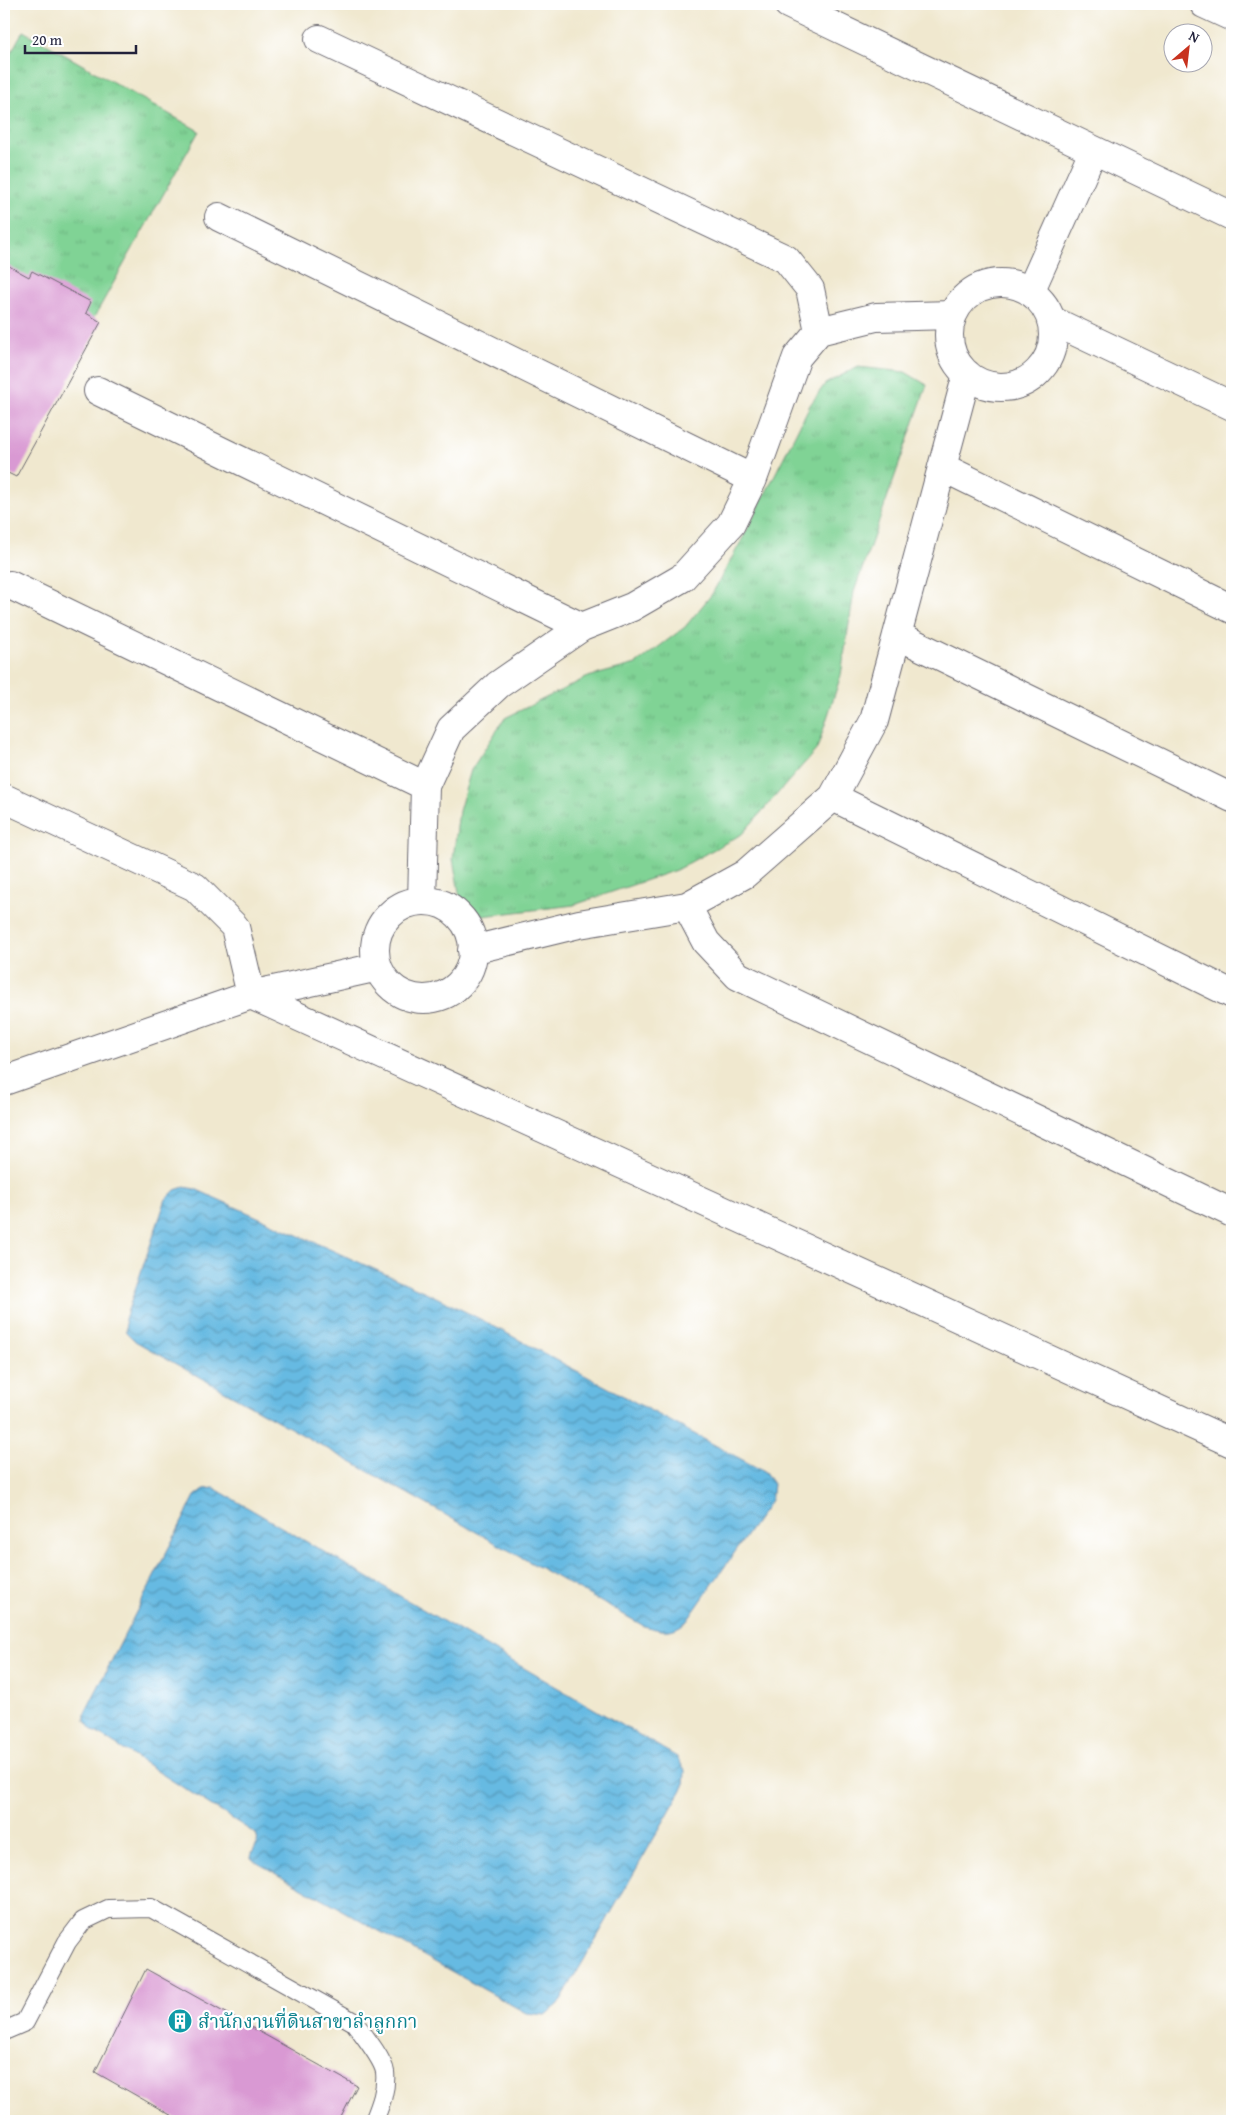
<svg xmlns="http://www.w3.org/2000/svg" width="1236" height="2125" viewBox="0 0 1236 2125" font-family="'Gentium Book Plus','Noto Serif Thai',serif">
<defs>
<pattern id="park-tufts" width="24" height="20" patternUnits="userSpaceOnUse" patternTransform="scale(1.25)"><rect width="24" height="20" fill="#80d395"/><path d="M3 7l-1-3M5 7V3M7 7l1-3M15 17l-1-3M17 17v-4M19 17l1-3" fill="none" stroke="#6eb581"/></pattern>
<pattern id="water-waves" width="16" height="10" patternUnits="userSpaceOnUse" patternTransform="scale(1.25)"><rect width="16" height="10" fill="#66bae2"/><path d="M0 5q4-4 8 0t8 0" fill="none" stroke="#5497b8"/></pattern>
</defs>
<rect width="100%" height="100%" fill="#fff"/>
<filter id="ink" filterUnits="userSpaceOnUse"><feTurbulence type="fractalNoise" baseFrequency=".02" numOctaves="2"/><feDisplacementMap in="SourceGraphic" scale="10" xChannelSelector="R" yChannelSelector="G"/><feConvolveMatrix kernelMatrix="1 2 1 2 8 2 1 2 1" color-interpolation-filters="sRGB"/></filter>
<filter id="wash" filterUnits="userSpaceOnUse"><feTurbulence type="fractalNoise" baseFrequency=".0096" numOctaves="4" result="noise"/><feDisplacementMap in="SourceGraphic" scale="20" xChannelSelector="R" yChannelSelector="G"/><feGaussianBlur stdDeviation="1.12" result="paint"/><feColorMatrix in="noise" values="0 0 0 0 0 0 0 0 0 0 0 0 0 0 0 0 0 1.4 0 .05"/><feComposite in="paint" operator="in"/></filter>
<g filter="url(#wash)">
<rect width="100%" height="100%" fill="#f0e8cf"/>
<path fill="url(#park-tufts)" stroke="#517a68" d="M23 31 199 131 88 328 4 280V65Z
M858 367 905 372 927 385 854 592 841 675 817 749 742 834 676 870 574 905 483 916 460 898 453 859 459 811 471 770 505 718 588 677 636 664 685 627 712 594 744 536 810 405 825 384Z"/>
<path fill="url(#water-waves)" stroke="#446e8e" d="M184 1187 195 1189 430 1294 482 1320 765 1472 773 1484 771 1500 687 1621C671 1634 663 1631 644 1626L135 1341 126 1332 125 1319 166 1199 175 1190Z
M214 1488 677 1757 685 1771 684 1786 558 2005 545 2015 526 2013 254 1861 251 1858C252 1849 261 1843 256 1834L91 1729 85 1721V1713L195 1496 204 1489Z"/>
<g id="blocks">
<path fill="#d999d3" d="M9 266 29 277 32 271 91 302 86 313 101 322 16 477 4 471V275Z
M146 1969 357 2086 339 2121H181L95 2072Z"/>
</g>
</g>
<g filter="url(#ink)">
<use href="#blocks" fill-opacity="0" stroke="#6a676f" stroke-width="1"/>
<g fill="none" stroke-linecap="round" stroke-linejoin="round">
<defs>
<path id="service" d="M4 2031 25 2022 67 1942 83 1921 108 1909 151 1908 354 2022C362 2033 383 2059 385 2072 387 2089 380 2106 374 2121"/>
<path id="minor" d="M788 4 1232 216
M1204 4 1232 17
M319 39 786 259 810 289 819 331
M219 217 753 479
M949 335a52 52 0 1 1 104 0a52 52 0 1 1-104 0Z
M1030 292 1093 151
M1051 320 1232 406
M98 391 582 627
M942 467 1232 609
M10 585 425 786
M897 635 1232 798
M833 797 1232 994
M4 798 195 887 235 927 251 995 1232 1443
M422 901 425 786 451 729 498 685 582 627 632 607 682 578 731 524 753 479 797 357 819 331 876 317 953 315
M375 950a49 49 0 1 1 98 0a49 49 0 1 1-98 0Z
M687 906 706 942 738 976 1232 1213
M472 950 579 924 687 906 745 874 833 797 874 721 967 374
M4 1081 251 995 378 967"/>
</defs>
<use href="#service" stroke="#6a676f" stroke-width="20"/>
<use href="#minor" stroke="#6a676f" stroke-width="30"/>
<use href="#service" stroke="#fff" stroke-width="18"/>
<use href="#minor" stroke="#fff" stroke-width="28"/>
</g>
</g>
<defs>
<symbol id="building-disc" viewBox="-11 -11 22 22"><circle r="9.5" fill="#0f9aa8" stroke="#fff"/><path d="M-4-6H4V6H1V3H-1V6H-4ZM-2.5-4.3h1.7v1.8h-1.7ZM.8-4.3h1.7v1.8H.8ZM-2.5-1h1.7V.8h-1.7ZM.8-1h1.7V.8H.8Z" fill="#fff"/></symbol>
</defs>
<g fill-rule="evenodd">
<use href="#building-disc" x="166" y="2007" width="28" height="28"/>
</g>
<g text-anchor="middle" stroke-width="4.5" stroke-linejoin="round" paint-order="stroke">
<g font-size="19" fill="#0d838f" stroke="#fff" text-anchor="start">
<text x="198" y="2028">สำนักงานที่ดินสาขาลำลูกกา</text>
</g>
</g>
<rect width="1236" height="2125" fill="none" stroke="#fff" stroke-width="20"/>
<g transform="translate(1188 48) rotate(28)"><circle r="24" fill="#ffffff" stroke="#a7a7b1"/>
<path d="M0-4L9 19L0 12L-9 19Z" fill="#c8321e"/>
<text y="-8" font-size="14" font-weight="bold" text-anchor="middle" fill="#22223b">N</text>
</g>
<path d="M25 45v8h111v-8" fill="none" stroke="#22223b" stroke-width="2.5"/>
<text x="32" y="45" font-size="15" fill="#22223b" stroke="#ffffff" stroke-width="4" paint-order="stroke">20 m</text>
</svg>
